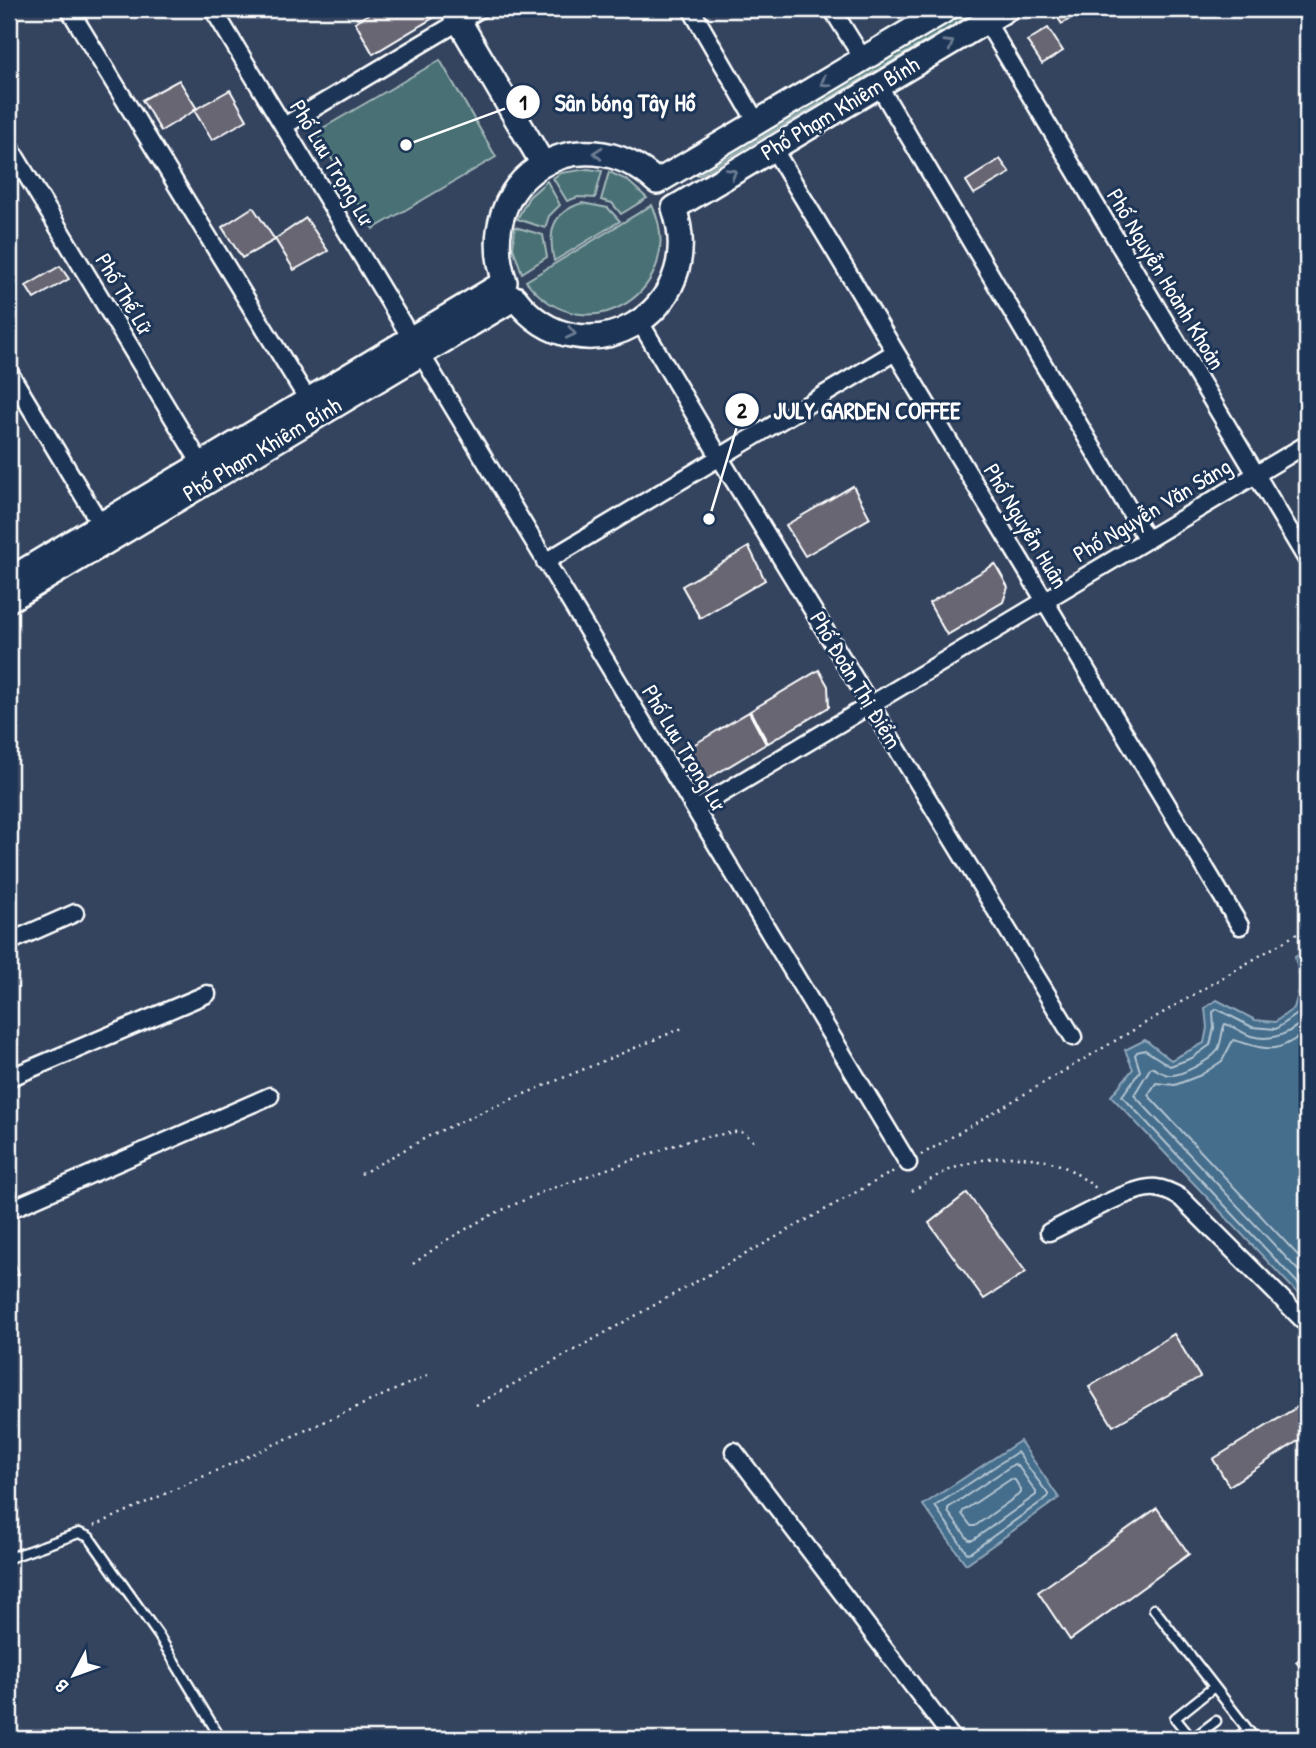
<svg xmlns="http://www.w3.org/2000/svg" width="1316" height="1748" viewBox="0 0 1316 1748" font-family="'Patrick Hand',sans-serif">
<rect width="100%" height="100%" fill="#34445f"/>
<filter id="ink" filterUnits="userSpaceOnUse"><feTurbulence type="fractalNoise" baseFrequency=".0143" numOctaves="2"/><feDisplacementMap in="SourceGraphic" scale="14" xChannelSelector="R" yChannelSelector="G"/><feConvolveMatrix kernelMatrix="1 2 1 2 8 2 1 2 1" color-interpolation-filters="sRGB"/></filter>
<g filter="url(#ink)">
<path fill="#497175" stroke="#a4b8ba" stroke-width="2" d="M964 9H980L699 175H694L692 172 701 166Z
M440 60 496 157 373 229 316 132Z
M588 169 602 171 595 198 578 197 567 201 553 178 561 173Z
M609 172 627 180 647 198 621 214 612 203 601 200Z
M547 181 560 205 549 216 545 228 517 219 529 197Z
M582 203 608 208 620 221 554 261C548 232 551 213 582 203Z
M652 205C691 289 586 358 526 281Z
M515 227 543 235 547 257 522 273 513 248Z"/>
<path fill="#446d8c" stroke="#8fa7ba" stroke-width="2" d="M1307 950V1303L1111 1096 1133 1069 1125 1050 1145 1040 1171 1060 1204 1043 1207 1028 1205 1008 1217 1000 1255 1020 1275 1022 1294 1008 1301 984 1295 957Z
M1020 1441 1059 1498 966 1564 923 1505Z"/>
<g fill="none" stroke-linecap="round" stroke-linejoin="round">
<path stroke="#b4c5d1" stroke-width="2" d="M1307 988 1299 1013 1276 1029 1252 1027 1217 1009 1213 1012 1214 1028 1210 1045 1192 1058 1170 1066 1145 1050 1137 1052 1135 1055 1140 1071 1122 1096 1307 1293
M1307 1016C1293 1033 1273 1042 1251 1036 1242 1033 1234 1026 1225 1024 1221 1032 1222 1043 1217 1051 1211 1060 1182 1075 1172 1075 1164 1076 1157 1069 1151 1067L1134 1095 1307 1280
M1307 1031C1275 1055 1269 1050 1233 1040L1222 1061 1201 1075 1175 1085 1156 1083 1148 1095 1307 1265
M1017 1452 1048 1494V1497L971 1552 967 1553 935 1506Z
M1014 1464 1018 1466 1036 1492V1495L973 1540H969L948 1512V1508Z
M1011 1479 1015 1480 1021 1490V1493L975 1526H971L962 1514 963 1511Z"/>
</g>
<path fill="#686673" stroke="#fff" stroke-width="2" d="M377 9H435L438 15 373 54 355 22Z
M1052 9H1084L1062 24Z
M1048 28 1063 51 1042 64 1027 41Z
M179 80 197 109 161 131 142 100Z
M230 90 247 120 212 140 194 110Z
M1000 159 1010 173 974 194 966 181Z
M253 207 275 240 242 258 222 227Z
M306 218 328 251 294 270 275 239Z
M60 266 69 279 34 299 26 286Z
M853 486 870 518 805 556 786 525Z
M749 547 765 580 700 618 682 586Z
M995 564 1008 587 1003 602 947 635 929 603Z
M819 670 828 686 829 707 768 743 750 711Z
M749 712 766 744 701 783 683 751Z
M967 1193 1026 1272 984 1299 929 1223Z
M9 1249 19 1274 9 1278Z
M1174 1334 1200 1377 1113 1426 1089 1387Z
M1307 1401V1435L1229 1486 1213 1459Z
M1157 1508 1189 1554 1070 1640 1038 1592Z
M1307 1653V1675L1296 1662Z
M1033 1732 1049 1739H1030Z"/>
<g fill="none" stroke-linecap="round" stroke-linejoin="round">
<defs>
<path id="lane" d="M9 1558 79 1533 89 1537 159 1636 221 1739
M1154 1609 1255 1739
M1192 1739 1175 1718 1214 1687
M1192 1739 1216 1721
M1236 1739 1247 1730"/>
<path id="street" d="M69 9 308 400
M213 9 411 338
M691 9 757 123
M832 9 863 59
M986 21 1307 560
M879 86 1147 540
M284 126 480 9
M9 146 201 464
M773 148 1240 926
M640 322 720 458 1073 1037
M421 354 908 1163
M9 372 101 525
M545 562 895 352
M696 809 1307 444
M9 942 75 913
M9 1078 207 994
M9 1210 270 1096
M1049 1232C1073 1221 1133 1185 1156 1188 1165 1189 1173 1193 1181 1198L1307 1324
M734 1451 953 1739"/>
<path id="secondary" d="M452 9 543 164
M20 573 505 282C470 181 579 110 657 182L947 9
M9 600 515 298C581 385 710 314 674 208L1007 9"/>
</defs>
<use href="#lane" stroke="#fff" stroke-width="13"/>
<use href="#street" stroke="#fff" stroke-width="21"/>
<use href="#secondary" stroke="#fff" stroke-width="28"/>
<path stroke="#fff" stroke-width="2.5" stroke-dasharray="2 5" stroke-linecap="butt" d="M921 1155 1307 928
M361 1174 429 1136 498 1105 685 1027
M912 1191C923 1185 933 1177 945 1172 979 1156 1027 1151 1062 1166 1075 1171 1087 1182 1099 1190
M413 1264 445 1241 489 1216 542 1192 689 1140 740 1131 751 1138 755 1144
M476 1405 894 1171
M94 1526 430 1374"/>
<use href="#lane" stroke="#1d3557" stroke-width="8"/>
<use href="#street" stroke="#1d3557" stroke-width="16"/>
<use href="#secondary" stroke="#1d3557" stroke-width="23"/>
</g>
<defs><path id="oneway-chevron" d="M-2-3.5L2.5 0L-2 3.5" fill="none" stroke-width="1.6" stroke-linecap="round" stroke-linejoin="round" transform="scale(1.75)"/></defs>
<g stroke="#6c7c92">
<use href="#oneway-chevron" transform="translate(949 44) rotate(-31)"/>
<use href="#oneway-chevron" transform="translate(825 82) rotate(149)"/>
<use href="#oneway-chevron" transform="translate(598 153) rotate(-175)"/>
<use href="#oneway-chevron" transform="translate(732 173) rotate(-31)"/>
<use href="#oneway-chevron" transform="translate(571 333) rotate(12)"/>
</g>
</g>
<g text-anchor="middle" stroke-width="6" stroke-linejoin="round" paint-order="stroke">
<g font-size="23" fill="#fff" stroke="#1d3557">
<text transform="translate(840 108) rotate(-31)" y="8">Phố Phạm Khiêm Bính</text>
<text transform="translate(332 162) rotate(59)" y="8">Phố Lưu Trọng Lư</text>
<text transform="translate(1166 279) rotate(59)" y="8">Phố Nguyễn Hoành Khoản</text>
<text transform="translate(124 293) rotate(59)" y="8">Phố Thế Lữ</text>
<text transform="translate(262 449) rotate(-31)" y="8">Phố Phạm Khiêm Bính</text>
<text transform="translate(1152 510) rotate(-31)" y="8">Phố Nguyễn Văn Sảng</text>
<text transform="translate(1026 526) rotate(59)" y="8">Phố Nguyễn Huân</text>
<text transform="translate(856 680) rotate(59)" y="8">Phố Đoàn Thị Điểm</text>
<text transform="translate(684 747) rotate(59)" y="8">Phố Lưu Trọng Lư</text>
</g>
</g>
<path fill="none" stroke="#fff" stroke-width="2.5" d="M406 145L523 102M709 519L742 410"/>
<g fill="#fff" stroke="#1d3557" stroke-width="2.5">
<circle cx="406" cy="145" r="7"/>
<circle cx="709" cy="519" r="7"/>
<circle cx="523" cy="102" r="18"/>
<circle cx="742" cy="410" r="18"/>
</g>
<g font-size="21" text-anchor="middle" font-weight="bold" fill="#111">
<text x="523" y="110">1</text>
<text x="742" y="418">2</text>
</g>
<g font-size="24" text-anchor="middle" font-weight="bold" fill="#fff" stroke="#1d3557" stroke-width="6" stroke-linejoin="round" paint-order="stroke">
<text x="625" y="111">Sân bóng Tây Hồ</text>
<text x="867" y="419">JULY GARDEN COFFEE</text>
</g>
<rect width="1316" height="1748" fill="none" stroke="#1d3557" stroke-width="35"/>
<rect x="18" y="18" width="1281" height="1713" fill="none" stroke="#fff" stroke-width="2.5" filter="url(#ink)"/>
<g transform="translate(74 1675) rotate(229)" stroke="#1d3557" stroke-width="5" paint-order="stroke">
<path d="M0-5L12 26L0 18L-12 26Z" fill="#ffffff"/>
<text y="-10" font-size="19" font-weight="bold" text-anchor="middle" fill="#ffffff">B</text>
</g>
</svg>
